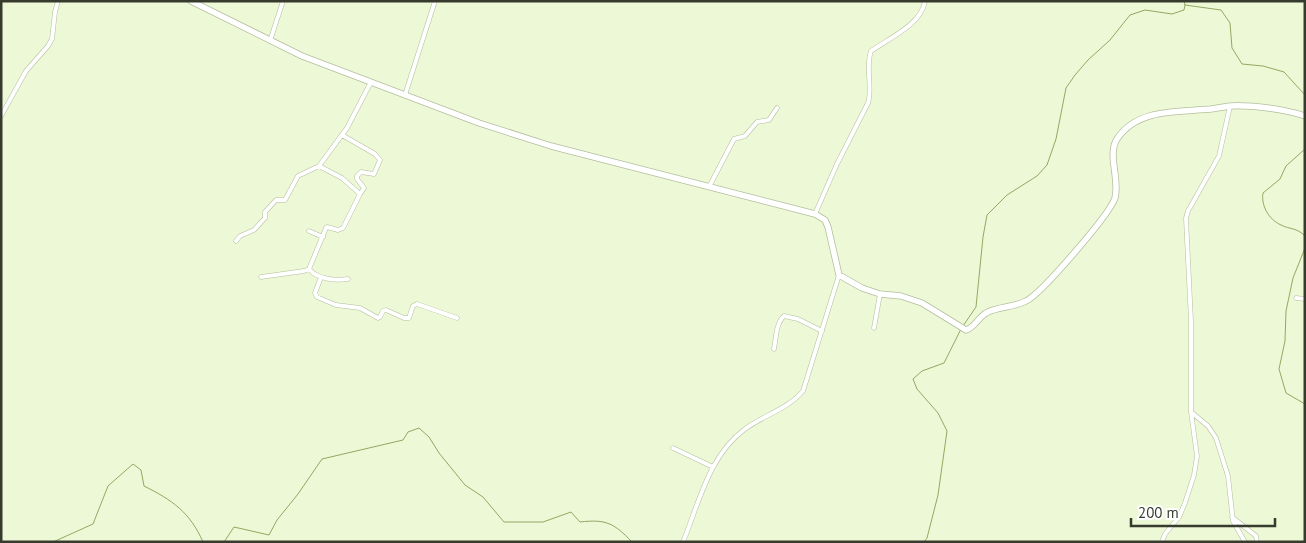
<svg xmlns="http://www.w3.org/2000/svg" width="1306" height="543" viewBox="0 0 1306 543" font-family="'PT Sans',sans-serif">
<rect width="100%" height="100%" fill="#edf8d6"/>
<g fill="none" stroke-linecap="round" stroke-linejoin="round">
<path stroke="#93a862" stroke-width="1" d="M1184 1 1185 5 1221 10 1230 23 1232 48 1242 64 1263 66 1284 72 1305 95
M1305 149 1286 166 1280 179 1263 193C1261 205 1268 219 1281 225 1291 230 1296 227 1305 236
M1305 248 1293 278 1286 311 1285 341 1279 369 1286 393 1305 404
M963 326 976 307 983 237 987 215 1007 195 1037 176 1047 165 1056 139 1066 88 1075 75 1088 60 1110 40 1130 15 1145 10 1172 14 1184 10 1185 5
M53 542 93 524 108 486 133 464 141 470 144 486C172 500 190 512 203 542
M224 542 234 527 269 535 277 520 298 494 322 459 403 440 408 432 419 428 429 437 439 453 465 485 483 497 504 522H543L571 512 580 522C606 519 614 523 632 542
M924 542 927 538 938 495 947 431 938 413 917 389 913 379 922 371 944 363 961 329"/>
<defs>
<path id="street" d="M270 41 283 1
M405 95 435 1
M1 116 26 71 48 46 52 39 55 12 58 1
M342 135 375 154 380 160 374 174 361 172 357 176V179L364 188 360 194
M709 187 734 139 745 136 757 122 769 120 777 108
M815 214 837 164 868 103C873 87 865 68 871 51 888 39 922 24 925 1
M309 231 323 237
M236 241 240 236 254 230 265 218V212L276 200H285L298 176 319 166
M261 277 304 271 309 269
M321 277 315 293 317 297 336 305 360 308 378 318 380 317 383 311 386 310 404 318H409L413 306 417 304 457 318
M348 279C335 281 317 279 309 269L326 228 327 227 338 230 343 228 360 194 342 178 319 166 347 128 371 82
M1296 298 1305 299
M874 328 880 294
M774 349C776 338 776 323 784 316L798 319 822 331
M1191 412 1208 426 1216 438 1228 476 1233 521 1245 542
M673 448 713 467
M1232 517 1256 536 1257 542
M683 542C699 503 709 455 745 429 764 415 788 409 803 391L839 275
M1162 542 1165 534 1179 517 1185 503 1194 475 1197 456 1191 412V321L1186 218 1188 211 1219 156 1230 106"/>
<path id="secondary" d="M191 1 302 56 479 123 551 146 815 214 825 220 828 227 839 275 862 288 880 294 901 296 922 303 966 330C974 328 978 318 986 313 998 306 1013 308 1026 301 1041 294 1110 214 1115 198 1120 180 1107 154 1117 139 1137 108 1179 112 1211 109 1217 108 1224 107 1230 106 1252 105 1284 109 1305 116"/>
</defs>
<use href="#street" stroke="#b3be9e" stroke-width="5"/>
<use href="#secondary" stroke="#b3be9e" stroke-width="7"/>
<use href="#street" stroke="#fff" stroke-width="4"/>
<use href="#secondary" stroke="#fff" stroke-width="5.5"/>
</g>
<rect width="1306" height="543" fill="none" stroke="#363b2e" stroke-width="5"/>
<path d="M1131 518v8h144v-8" fill="none" stroke="#363b2e" stroke-width="2.5"/>
<text x="1138" y="518" font-size="15" fill="#363b2e" stroke="#ffffff" stroke-width="4" paint-order="stroke">200 m</text>
</svg>
